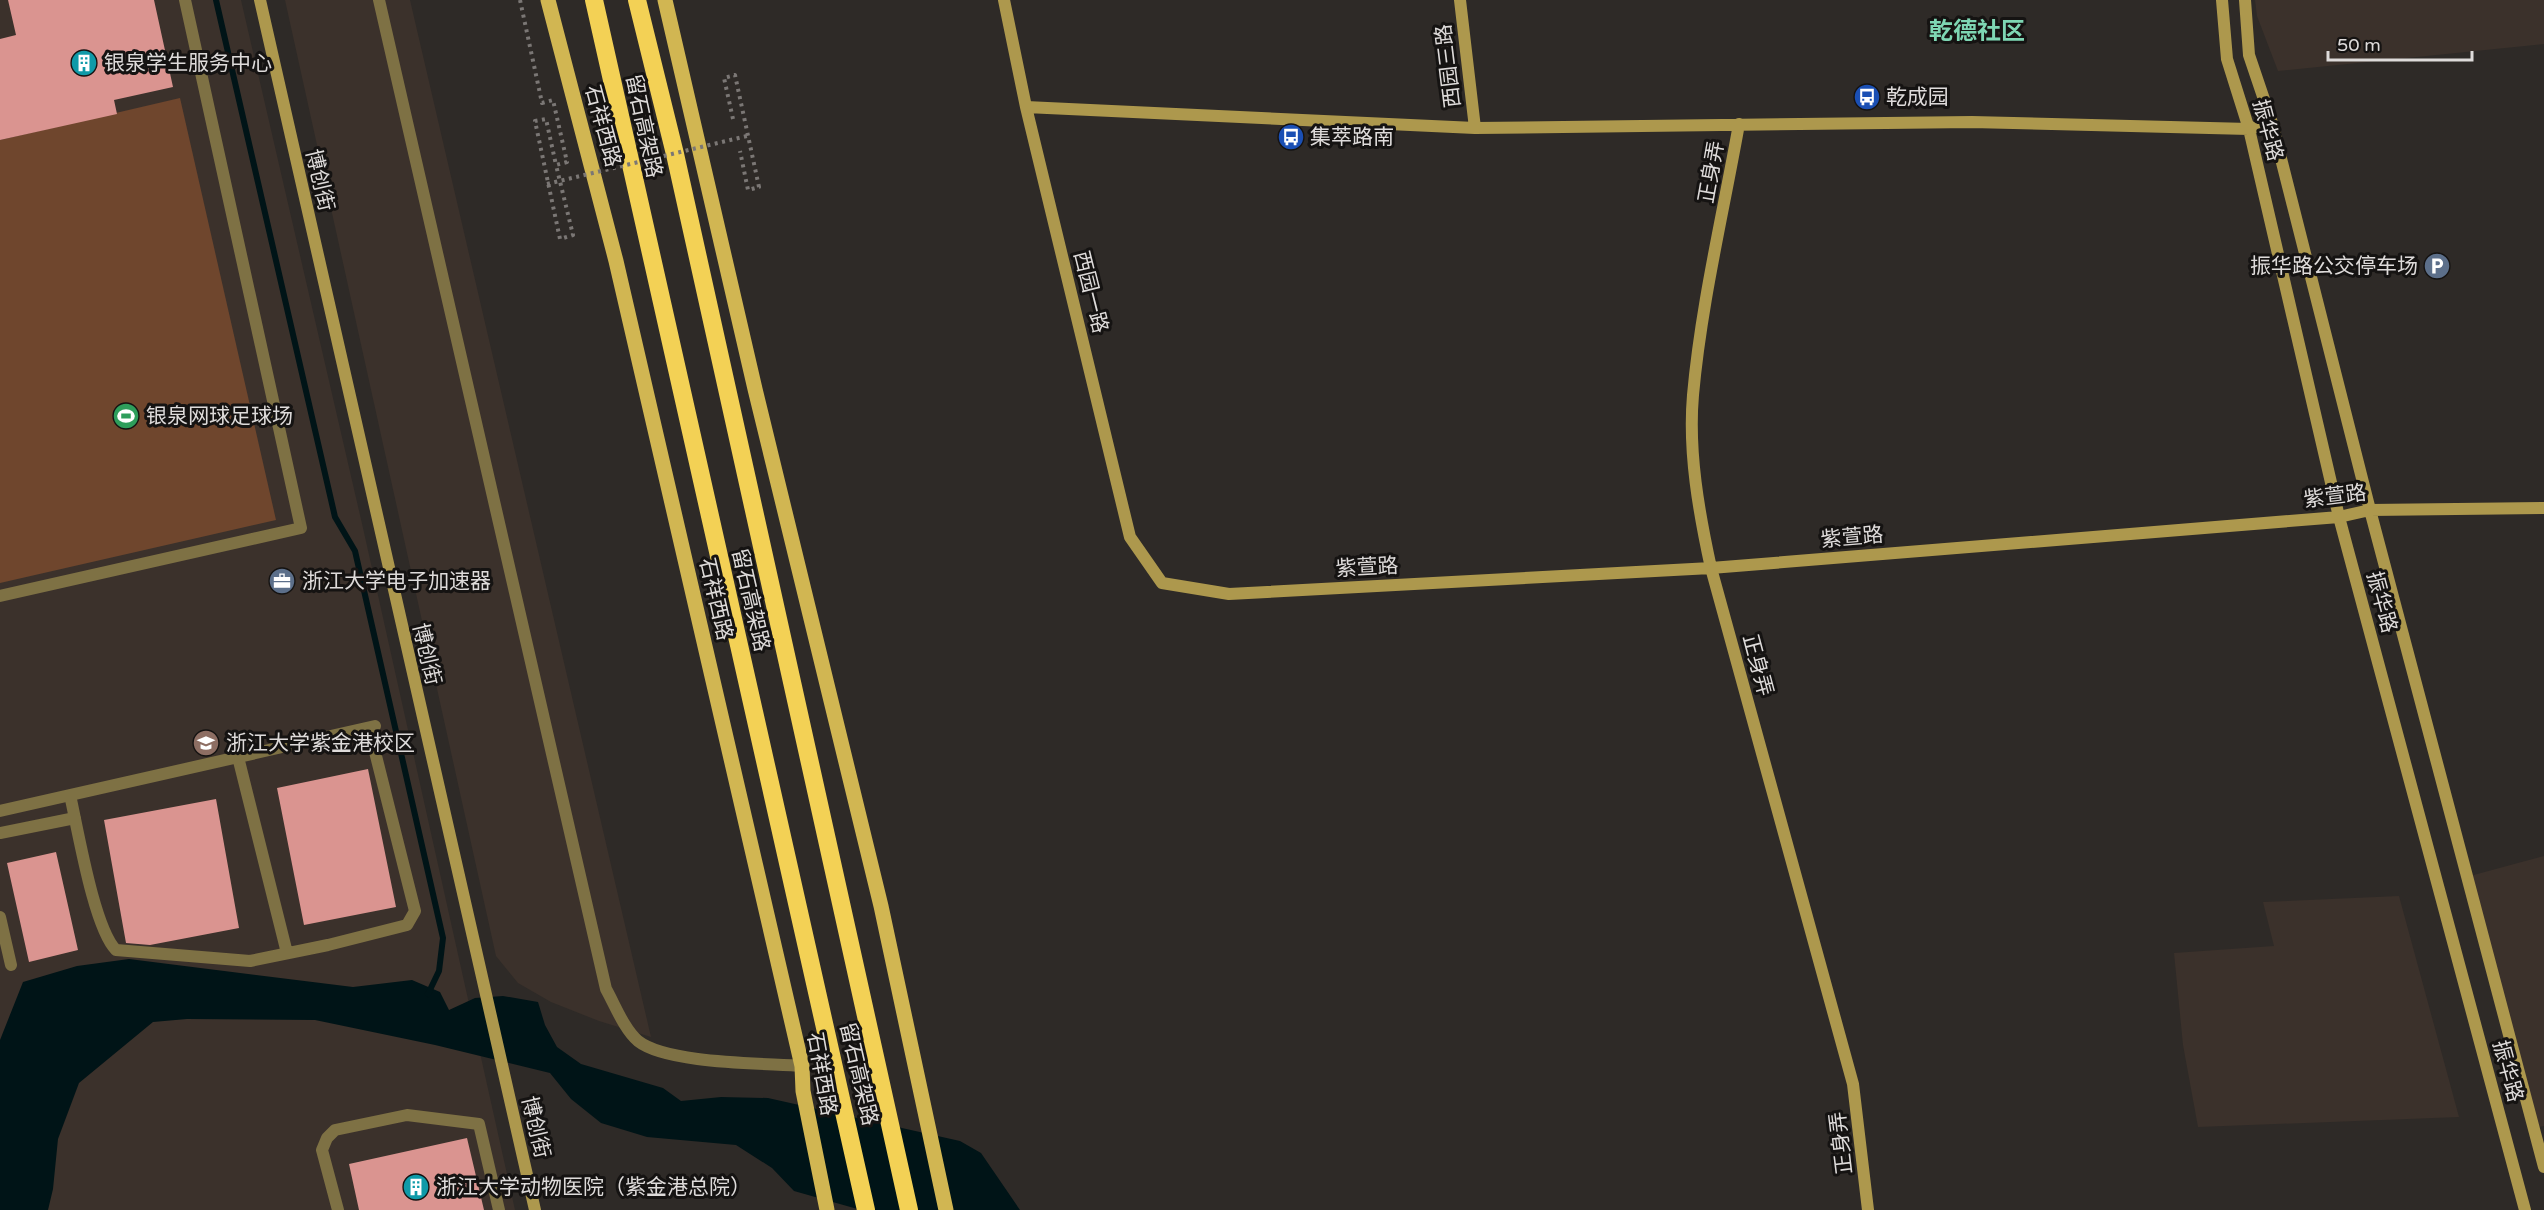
<svg xmlns="http://www.w3.org/2000/svg" width="2544" height="1210" viewBox="0 0 2544 1210" font-family="'Varela Round','Noto Sans SC',sans-serif">
<rect width="100%" height="100%" fill="#2e2a27"/>
<path fill="#3b312b" d="M0 0H241L363 528 515 1210H0Z
M285 0H410L651 1037 599 1021 551 1002 518 983 496 956Z
M2255 0H2544V44L2278 71 2257 16Z
M2544 856V1126L2533 1128 2470 876Z
M2399 896 2459 1117 2198 1127 2183 1045 2174 953 2274 946 2263 902Z"/>
<path fill="#6f462d" d="M180 98 276 520 0 583V140Z"/>
<path fill="#001417" d="M129 959 353 987 412 980 440 992 449 1010 475 998 503 996 538 1002 545 1025 557 1047 581 1064 663 1088 681 1101 721 1097 768 1098 960 1141 981 1153 1020 1210H861L794 1191 772 1168 736 1145 647 1137 601 1123 571 1099 550 1073 435 1045 315 1020 187 1019 153 1022 79 1083 58 1139 53 1189 48 1210H0V1040L23 982 77 966Z"/>
<g fill="none" stroke-linecap="round" stroke-linejoin="round">
<path stroke="#001417" stroke-width="6" d="M216 0 335 517 355 551 443 938 439 971 428 994"/>
</g>
<path fill="#da9490" d="M8 0H154L173 87 114 100 117 114 0 140V39L16 35Z
M368 769 396 907 304 925 277 788Z
M216 799 239 928 150 945 126 943 104 820Z
M56 852 78 950 29 962 7 863Z
M467 1138 484 1210H359L349 1164Z"/>
<g fill="none" stroke-linecap="round" stroke-linejoin="round">
<path stroke="#7b7775" stroke-width="4" stroke-dasharray="3 4.5" stroke-linecap="butt" d="M520 0 542 103 553 100 567 162 556 165 573 235 560 239 535 121 546 119 556 165
M733 119 724 78 735 75 759 187 748 190 740 151"/>
<path stroke="#7e7144" stroke-width="12" d="M379 0 606 989C615 1005 624 1029 638 1041 667 1064 763 1063 802 1066
M238 757 287 953
M70 795C78 830 94 928 116 950L250 961 328 945 407 925 415 911 369 728
M0 811 375 726
M0 833 75 818
M0 917 11 965"/>
<path stroke="#7e7144" stroke-width="12" d="M0 596 301 528 185 0
M338 1210 322 1150 327 1138 335 1130 407 1115 479 1124 499 1210"/>
<path stroke="#ad984d" stroke-width="12" d="M260 0 535 1210
M1004 0 1026 107 1130 537 1162 583 1229 594 1711 568 2339 517 2370 510 2544 508
M1460 0 1475 128
M2222 0 2227 59 2249 129 2339 517 2525 1210
M2245 0 2249 55 2272 123 2370 510 2544 1167
M1026 107 1475 128 1972 122 2249 129 2272 123
M1739 124C1723 214 1701 305 1693 395 1688 452 1699 513 1711 568L1853 1084 1868 1210"/>
<path stroke="#d1b652" stroke-width="15" d="M548 0 616 261 802 1066 803 1091 827 1210
M665 0 755 389 881 906 946 1210"/>
<path stroke="#f3d155" stroke-width="18" d="M594 0 866 1210
M637 0 675 154 909 1210"/>
<path stroke="#7b7775" stroke-width="4" stroke-dasharray="3 4.5" stroke-linecap="butt" d="M547 184 747 136"/>
</g>
<defs>
<symbol id="building-disc" viewBox="-11 -11 22 22"><circle r="9.5" fill="#0f9aa8" stroke="#151312"/><path d="M-4-6H4V6H1V3H-1V6H-4ZM-2.5-4.3h1.7v1.8h-1.7ZM.8-4.3h1.7v1.8H.8ZM-2.5-1h1.7V.8h-1.7ZM.8-1h1.7V.8H.8Z" fill="#fff"/></symbol>
<symbol id="bus-disc" viewBox="-11 -11 22 22"><circle r="9.5" fill="#1a4fb4" stroke="#151312"/><path d="M-5-6H5V4H4V6H2V4H-2V6H-4V4H-5ZM-3.5-4V0h7V-4ZM-3.5 1.2v1.5H-2V1.2ZM2 1.2v1.5H3.5V1.2Z" fill="#fff"/></symbol>
<symbol id="parking-disc" viewBox="-11 -11 22 22"><circle r="9.5" fill="#5c6f8a" stroke="#151312"/><path d="M-3.5-5.5H1a3.5 3.5 0 0 1 0 7H-1V5.5H-3.5ZM-1-3.4V-.6H.8a1.4 1.4 0 0 0 0-2.8Z" fill="#fff"/></symbol>
<symbol id="stadium-disc" viewBox="-11 -11 22 22"><circle r="9.5" fill="#2e9e5b" stroke="#151312"/><path d="M0-5a6.5 5 0 1 0 0 10a6.5 5 0 1 0 0-10ZM-3.5-1.8h7v3.6h-7Z" fill="#fff"/></symbol>
<symbol id="office-disc" viewBox="-11 -11 22 22"><circle r="9.5" fill="#5c6f8a" stroke="#151312"/><path d="M-6-3h4V-5.5h4V-3h4V5H-6ZM-1-4.5V-3h2v-1.5ZM-6 0V1H6V0Z" fill="#fff"/></symbol>
<symbol id="university-disc" viewBox="-11 -11 22 22"><circle r="9.5" fill="#8d6e63" stroke="#151312"/><path d="M0-5L7-2L0 1L-7-2ZM-4 1L0 2.5L4 1V4Q0 6-4 4Z" fill="#fff"/></symbol>
</defs>
<g fill-rule="evenodd">
<use href="#building-disc" x="69" y="48" width="30" height="30"/>
<use href="#bus-disc" x="1852" y="82" width="30" height="30"/>
<use href="#bus-disc" x="1276" y="122" width="30" height="30"/>
<use href="#parking-disc" x="2422" y="251" width="30" height="30"/>
<use href="#stadium-disc" x="111" y="401" width="30" height="30"/>
<use href="#office-disc" x="267" y="566" width="30" height="30"/>
<use href="#university-disc" x="191" y="728" width="30" height="30"/>
<use href="#building-disc" x="401" y="1172" width="30" height="30"/>
</g>
<g text-anchor="middle" stroke-width="6" stroke-linejoin="round" paint-order="stroke">
<g font-size="21" fill="#dedbda" stroke="#151312" text-anchor="start">
<text x="104" y="70">银泉学生服务中心</text>
<text x="1886" y="104">乾成园</text>
<text x="1310" y="144">集萃路南</text>
<text x="2418" y="273" text-anchor="end">振华路公交停车场</text>
<text x="146" y="423">银泉网球足球场</text>
<text x="302" y="588">浙江大学电子加速器</text>
<text x="226" y="750">浙江大学紫金港校区</text>
<text x="436" y="1194">浙江大学动物医院（紫金港总院）</text>
</g>
<g font-size="21" fill="#dedbda" stroke="#151312">
<text transform="translate(1448 66) rotate(-97)" y="7">西园三路</text>
<text transform="translate(603 126) rotate(75)" y="7">石祥西路</text>
<text transform="translate(644 126) rotate(78)" y="7">留石高架路</text>
<text transform="translate(2268 130) rotate(75)" y="7">振华路</text>
<text transform="translate(1711 172) rotate(-80)" y="7">正身弄</text>
<text transform="translate(320 180) rotate(77)" y="7">博创街</text>
<text transform="translate(1091 292) rotate(76)" y="7">西园一路</text>
<text transform="translate(2335 496) rotate(-7)" y="7">紫萱路</text>
<text transform="translate(1852 537) rotate(-5)" y="7">紫萱路</text>
<text transform="translate(1367 567) rotate(-3)" y="7">紫萱路</text>
<text transform="translate(716 599) rotate(77)" y="7">石祥西路</text>
<text transform="translate(751 600) rotate(77)" y="7">留石高架路</text>
<text transform="translate(2382 602) rotate(75)" y="7">振华路</text>
<text transform="translate(427 654) rotate(77)" y="7">博创街</text>
<text transform="translate(1758 665) rotate(75)" y="7">正身弄</text>
<text transform="translate(2508 1071) rotate(75)" y="7">振华路</text>
<text transform="translate(822 1074) rotate(80)" y="7">石祥西路</text>
<text transform="translate(859 1074) rotate(77)" y="7">留石高架路</text>
<text transform="translate(536 1127) rotate(77)" y="7">博创街</text>
<text transform="translate(1841 1143) rotate(-97)" y="7">正身弄</text>
</g>
<g font-size="24" font-weight="bold" fill="#7ed6b3" stroke="#151312">
<text x="1977" y="39">乾德社区</text>
</g>
</g>
<path d="M2328 51v9h144v-9" fill="none" stroke="#dedbda" stroke-width="3"/>
<text x="2337" y="51" font-size="18" fill="#dedbda" stroke="#151312" stroke-width="4.5" paint-order="stroke">50 m</text>
</svg>
